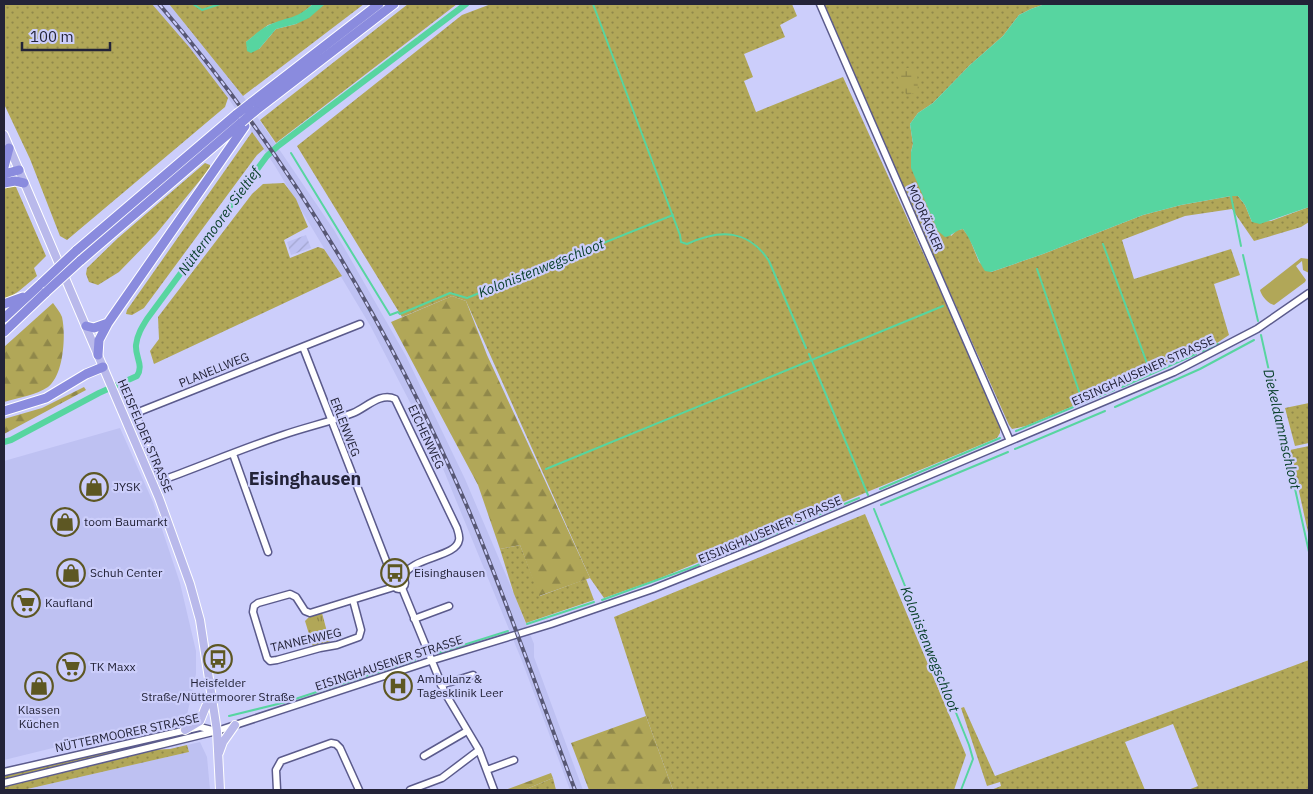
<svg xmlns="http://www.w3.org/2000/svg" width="1313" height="794" viewBox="0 0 1313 794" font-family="'IBM Plex Sans',sans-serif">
<defs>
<pattern id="industrial-furrows" width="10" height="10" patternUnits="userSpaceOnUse" patternTransform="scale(1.25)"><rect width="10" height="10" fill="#bec1f2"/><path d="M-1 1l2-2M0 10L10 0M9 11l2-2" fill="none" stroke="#a3a6d0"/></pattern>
<pattern id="grass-dots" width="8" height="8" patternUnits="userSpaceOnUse" patternTransform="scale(1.25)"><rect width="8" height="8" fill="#b1a758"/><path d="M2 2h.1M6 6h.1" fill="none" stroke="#90884a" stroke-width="1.8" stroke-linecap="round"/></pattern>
<pattern id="forest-firs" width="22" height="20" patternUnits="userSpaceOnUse" patternTransform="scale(1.25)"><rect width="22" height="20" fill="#b1a758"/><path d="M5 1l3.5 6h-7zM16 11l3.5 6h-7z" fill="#90884a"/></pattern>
<pattern id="wetland-marsh" width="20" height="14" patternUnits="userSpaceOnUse" patternTransform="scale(1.25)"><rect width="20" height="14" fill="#b1a758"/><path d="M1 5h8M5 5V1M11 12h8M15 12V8" fill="none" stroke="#90884a"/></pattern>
<pattern id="park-tufts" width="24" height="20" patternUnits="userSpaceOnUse" patternTransform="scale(1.25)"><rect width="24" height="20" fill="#b1a758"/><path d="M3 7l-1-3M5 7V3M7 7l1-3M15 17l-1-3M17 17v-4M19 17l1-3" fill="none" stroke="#90884a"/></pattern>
</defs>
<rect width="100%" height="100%" fill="#cccefb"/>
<path fill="#bec1f2" d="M152 4H169L243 96 334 230 406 356 465 479 514 594 534 644V657L583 790H570L522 661 444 471 415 412 371 327 275 166 228 98 190 48Z
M120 428 153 502 180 583 196 651V674L187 715 4 760V461Z
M200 742 207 757 210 790H23L189 752 187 745Z"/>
<path fill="url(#industrial-furrows)" d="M306 235 311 248 291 255 287 242Z"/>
<path fill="url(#grass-dots)" d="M4 4H152L190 48 228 98 225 107 67 240 60 236 30 159 4 104Z
M169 4H313L299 16 268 25 246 42 259 49 276 29 296 24 325 4H364L243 96Z
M408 4H457L276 143 260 120Z
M491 4H792L797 16 780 25 785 37 744 54 753 77 744 81 756 112 843 77 954 321 1000 428V433L997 438 658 579 604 598 590 578 466 301 452 296 402 317 297 146 462 15Z
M823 4H1045L1031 9 1019 15 1003 36 970 65 933 103 918 113 910 124 913 144 911 152 951 236 957 230 963 229 969 237 979 262 991 272 1043 254 1143 215 1181 205 1231 196H1238L1245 205 1252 222 1271 221 1309 207V222L1301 227 1254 241 1232 209 1185 216 1122 240 1134 279 1231 249 1240 275 1214 284 1229 335 1217 343 1118 387 1026 426 1012 429 1009 425 852 73Z
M252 132 264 149 257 155 144 308 132 315 126 314 127 310Z
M205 163 210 165V168L156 234 119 272 98 285 89 282 86 274 87 268 118 238Z
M284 183 296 199 308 227 284 240 290 258 318 247 324 249 342 276 154 364 150 351 159 339 158 317 252 194 263 184Z
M4 184 13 185 16 187 46 256 34 268 37 276 19 291 4 301Z
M1309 403V443L1295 446 1285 408Z
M1309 446V537L1290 450Z
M865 514 966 755 954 790H673L646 716 614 617Z
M520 545 540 596 586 579 594 600 526 623 514 594 500 549Z
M1309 660V790H1188L1198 786 1173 724 1125 742 1145 790H991L1001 786 1000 782 987 786 961 708 964 707 995 776Z
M183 732 184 736 4 781V774Z
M187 745 189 752 23 790H4V786L150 750 170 749Z
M553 778 556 790H524Z"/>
<path fill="url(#forest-firs)" d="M452 296 466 301 487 355 590 578 539 596 520 545 500 549 478 485 391 322Z
M53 303C56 307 60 312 62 317 66 334 64 375 48 387 36 395 18 398 4 402V347Z
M84 387 86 390 4 434V419L42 408Z
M646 716 673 790H589L571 743Z
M551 773 553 778 524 790H505Z"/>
<path fill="url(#wetland-marsh)" d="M912 67 917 70 918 92 907 95 901 87 896 73 900 70Z"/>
<path fill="url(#park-tufts)" d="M322 613 330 643 313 647 305 621 310 616Z"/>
<path fill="#b1a758" d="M1301 258 1309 259V273L1303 270 1302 261 1296 266 1306 280 1305 282 1274 305C1268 304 1261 295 1260 290Z"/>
<path fill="#57d5a0" d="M313 4H325L309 18 296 24 276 29 259 49 251 53 247 51 246 42C253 36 261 29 269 25 289 16 295 20 313 4Z
M1045 4H1309V207L1260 224 1252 222 1245 205 1238 196H1231L1181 205 1143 215 1043 254 991 272 985 271C976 258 973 242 963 229 956 230 952 236 945 237L938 231 911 168V152L913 144 910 124 918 113 933 103 970 65 1003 36 1019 15 1031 9Z"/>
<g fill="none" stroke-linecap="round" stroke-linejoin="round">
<path stroke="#57d5a0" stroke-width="2" d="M193 4 202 10 220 4
M593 4 680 235 681 242 687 244C720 229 748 229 769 261L806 348
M291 153 390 315 398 312 400 314 450 293 467 298 673 215
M1231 196 1241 246
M1103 244 1151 374
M1243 255 1258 321
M1037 269 1083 403
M1261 335 1309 552
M1203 351 1218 344
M809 354 868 495
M1122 387 1196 354
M1115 407 1200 369 1254 340
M1016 431 1114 390
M1015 449 1105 411
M546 469 943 306
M880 489 1000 438
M881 505 1008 452
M874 509 969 745 973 759 961 790
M784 529 859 498
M602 600 693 567 777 533
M527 624 594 602
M438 653 508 631
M229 716 286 702 415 660"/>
<path stroke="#57d5a0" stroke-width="6" d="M4 442 11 440 99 393 137 376C144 365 135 357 136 345 137 335 142 327 147 319L267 156 278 146 466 4"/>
<defs>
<path id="minor" d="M820 4 1010 441
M360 324 141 411 137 417 160 474 163 477 168 478C206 464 244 448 283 435 306 427 330 422 353 413 366 408 380 392 395 399L457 528C458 532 460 536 459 540 456 558 411 556 402 578
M303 347 390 571
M233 454 268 552
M393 583a6 6 0 1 1 12 0a6 6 0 1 1-12 0Z
M402 588 445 693 479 750 494 790
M353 600 361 630 359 637 337 645 320 648 277 660 270 661 267 658 253 612 254 606 258 603 290 594 296 597 305 611 310 613 394 587
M414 619 449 606
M441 685 473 675
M424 756 467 731
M487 770 514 760
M4 772 200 727 216 731
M4 783 217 731 430 661 551 624 653 589 761 546 1174 372 1257 329 1309 293
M277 790 276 770 281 761 331 743 336 744 340 748 359 790
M410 790 442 778 479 750"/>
<path id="major" d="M4 135 159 498 190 584 200 620 217 731 220 790
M185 730 200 721 206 706 212 700
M219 753 223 742 235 725"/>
<path id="highway" d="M251 103 379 4
M255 111 394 4
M4 167 9 148
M4 174 19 170
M4 183 15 181 24 183
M76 251 237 114
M80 261 242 122
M4 304 23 297
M4 318 42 283
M86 326 94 328 108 323
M4 332 46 292
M98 355 99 340 108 323 245 126
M4 411 46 398 86 374 103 367"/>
</defs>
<use href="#minor" stroke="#5b5b8c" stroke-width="9"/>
<use href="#major" stroke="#fff" stroke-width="10"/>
<use href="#highway" stroke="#fff" stroke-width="11"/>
<use href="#minor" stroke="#fff" stroke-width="6"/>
<use href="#major" stroke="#b9b9eb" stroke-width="8"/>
<use href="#highway" stroke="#8a8bde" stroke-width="9"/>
<defs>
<path id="rail" d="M159 4C286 152 388 325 466 504 506 598 539 695 575 790"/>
</defs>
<use href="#rail" stroke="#575774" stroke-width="4"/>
<use href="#rail" stroke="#cccefb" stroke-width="2" stroke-dasharray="5.5" stroke-linecap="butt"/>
<defs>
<path id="highway-bridge" d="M237 114 251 103
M242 122 255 111
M42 283 76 251
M46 292 80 261"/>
</defs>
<use href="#highway-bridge" stroke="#fff" stroke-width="11" stroke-linecap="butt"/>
<use href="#highway-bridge" stroke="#8a8bde" stroke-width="9"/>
</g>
<defs>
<symbol id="shop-ring" viewBox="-11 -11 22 22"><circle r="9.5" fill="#cccefb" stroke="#5d5723" stroke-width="1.5"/><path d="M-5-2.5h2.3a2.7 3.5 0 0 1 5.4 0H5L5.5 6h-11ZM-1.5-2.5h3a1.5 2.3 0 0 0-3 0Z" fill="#5d5723"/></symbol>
<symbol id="bus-ring" viewBox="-11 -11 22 22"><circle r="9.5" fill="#cccefb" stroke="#5d5723" stroke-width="1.5"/><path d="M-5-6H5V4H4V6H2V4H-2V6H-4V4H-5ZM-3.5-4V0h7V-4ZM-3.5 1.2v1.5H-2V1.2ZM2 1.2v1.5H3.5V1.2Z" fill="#5d5723"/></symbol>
<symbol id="supermarket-ring" viewBox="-11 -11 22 22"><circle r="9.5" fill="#cccefb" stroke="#5d5723" stroke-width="1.5"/><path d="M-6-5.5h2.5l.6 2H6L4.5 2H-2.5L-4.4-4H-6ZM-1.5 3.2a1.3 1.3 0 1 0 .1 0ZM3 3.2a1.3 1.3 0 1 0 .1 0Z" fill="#5d5723"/></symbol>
<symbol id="hospital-ring" viewBox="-11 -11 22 22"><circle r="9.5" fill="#cccefb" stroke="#5d5723" stroke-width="1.5"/><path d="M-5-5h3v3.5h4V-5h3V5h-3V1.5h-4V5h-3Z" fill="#5d5723"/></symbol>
</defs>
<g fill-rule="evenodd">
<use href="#shop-ring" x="78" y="471" width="32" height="32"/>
<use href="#shop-ring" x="49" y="506" width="32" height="32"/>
<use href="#shop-ring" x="55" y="557" width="32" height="32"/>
<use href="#bus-ring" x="379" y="557" width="32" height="32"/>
<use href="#supermarket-ring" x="10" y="587" width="32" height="32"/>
<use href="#bus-ring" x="202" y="643" width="32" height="32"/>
<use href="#supermarket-ring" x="55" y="651" width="32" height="32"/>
<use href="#shop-ring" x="23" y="670" width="32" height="32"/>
<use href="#hospital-ring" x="382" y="670" width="32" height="32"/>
</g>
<g text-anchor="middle" stroke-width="4.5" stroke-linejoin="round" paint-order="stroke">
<g font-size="12" fill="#232338" stroke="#cccefb">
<text transform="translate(925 218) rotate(66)" y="4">MOORÄCKER</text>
<text transform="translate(214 370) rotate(-22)" y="4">PLANELLWEG</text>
<text transform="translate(1143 371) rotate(-24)" y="4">EISINGHAUSENER STRASSE</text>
<text transform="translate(345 427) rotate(69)" y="4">ERLENWEG</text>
<text transform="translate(145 436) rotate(67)" y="4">HEISFELDER STRASSE</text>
<text transform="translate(426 437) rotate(65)" y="4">EICHENWEG</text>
<text transform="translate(770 530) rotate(-23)" y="4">EISINGHAUSENER STRASSE</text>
<text transform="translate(306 640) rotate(-13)" y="4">TANNENWEG</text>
<text transform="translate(389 663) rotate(-18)" y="4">EISINGHAUSENER STRASSE</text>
<text transform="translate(127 733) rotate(-12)" y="4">NÜTTERMOORER STRASSE</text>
</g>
<g font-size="12" fill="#232338" stroke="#cccefb" text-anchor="start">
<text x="113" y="491">JYSK</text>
<text x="84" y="526">toom Baumarkt</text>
<text x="90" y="577">Schuh Center</text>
<text x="414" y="577">Eisinghausen</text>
<text x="45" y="607">Kaufland</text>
<text x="90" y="671">TK Maxx</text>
<text x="417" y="683">Ambulanz &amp;<tspan x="417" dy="14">Tagesklinik Leer</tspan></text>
<text x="218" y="687" text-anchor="middle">Heisfelder<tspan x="218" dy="14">Straße/Nüttermoorer Straße</tspan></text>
<text x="39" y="714" text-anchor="middle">Klassen<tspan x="39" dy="14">Küchen</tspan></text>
</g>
<g font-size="14" font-style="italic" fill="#0b422d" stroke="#cccefb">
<text transform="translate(219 221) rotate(-54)" y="5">Nüttermoorer Sieltief</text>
<text transform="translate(541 268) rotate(-22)" y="5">Kolonistenwegschloot</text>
<text transform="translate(1282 429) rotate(77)" y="5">Diekeldammschloot</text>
<text transform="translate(930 649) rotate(68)" y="5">Kolonistenwegschloot</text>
</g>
<g font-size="18" font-weight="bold" fill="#232338" stroke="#cccefb">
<text x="305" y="485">Eisinghausen</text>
</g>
</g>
<rect width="1313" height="794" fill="none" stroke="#232338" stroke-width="10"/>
<path d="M22 42v8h88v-8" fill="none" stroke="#232338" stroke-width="2.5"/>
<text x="30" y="42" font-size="15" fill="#232338" stroke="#cccefb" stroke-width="4" paint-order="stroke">100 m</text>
</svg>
